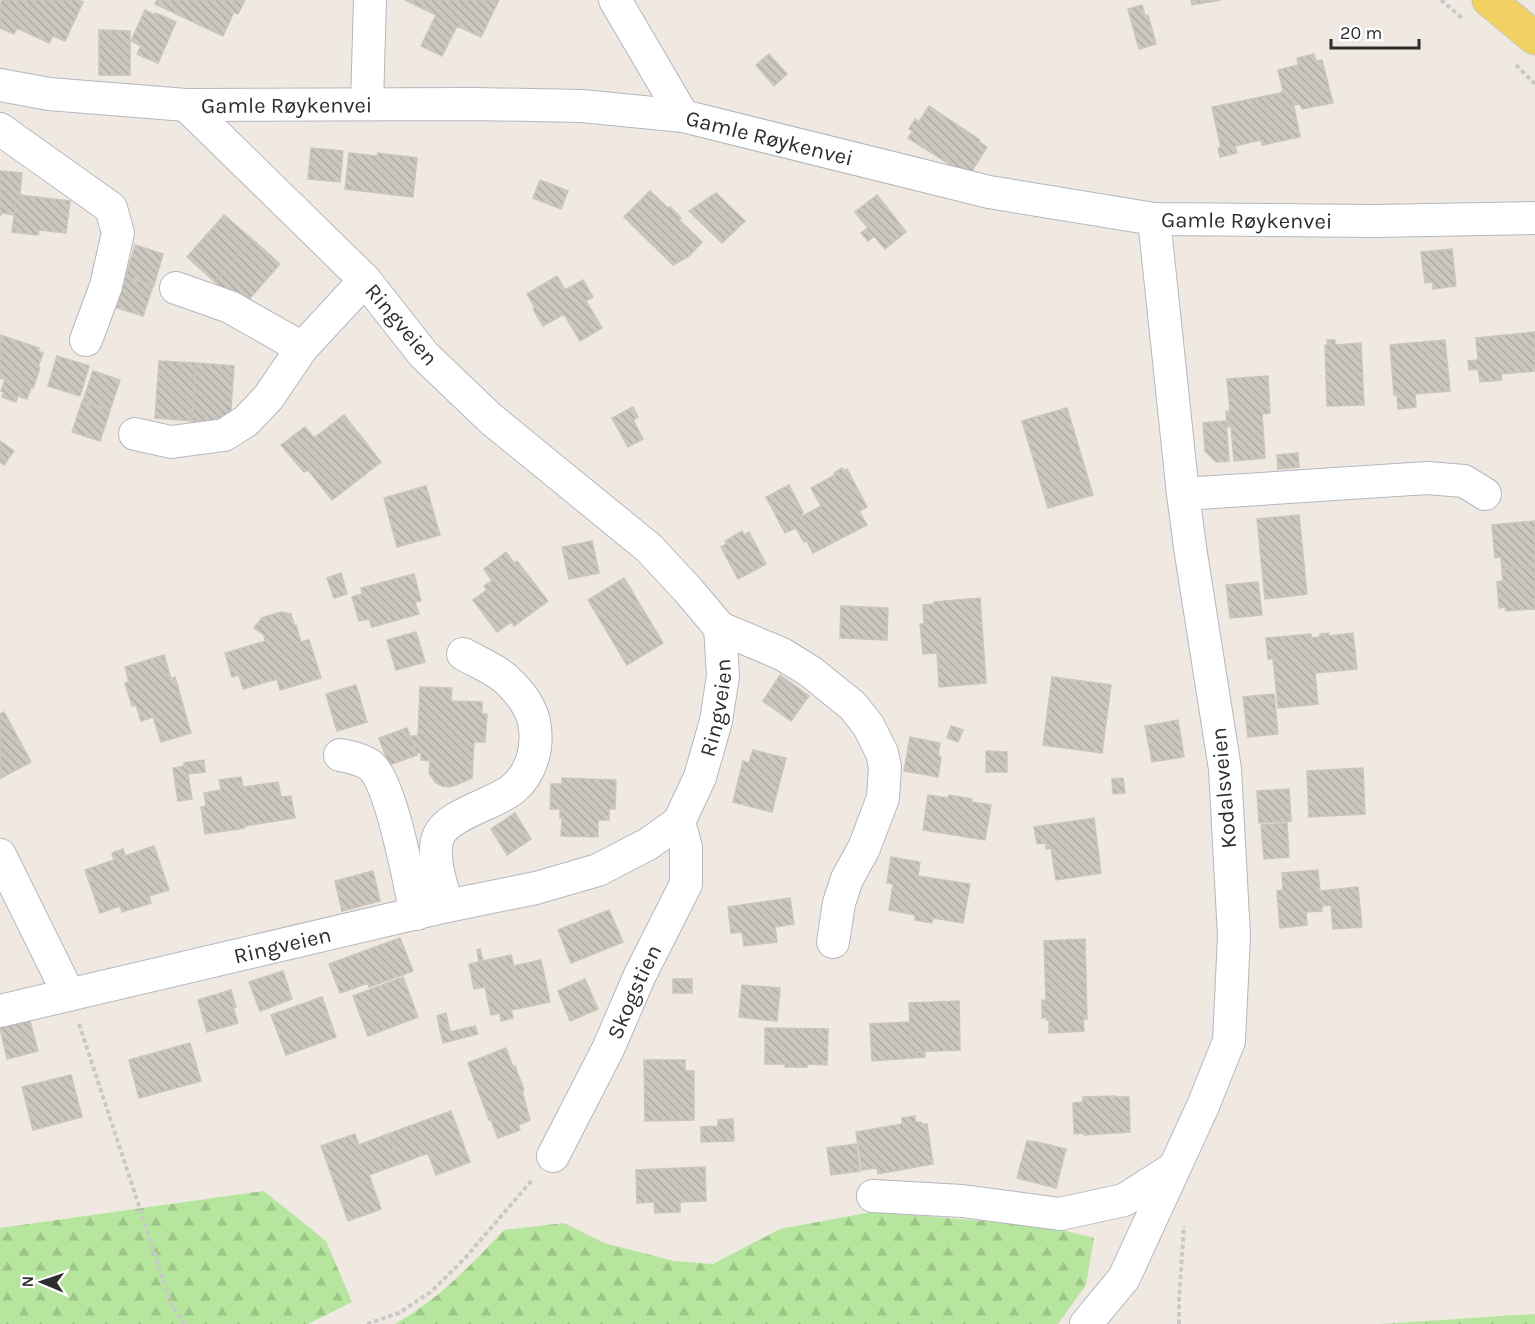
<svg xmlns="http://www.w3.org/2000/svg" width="1535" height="1324" viewBox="0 0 1535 1324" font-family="Karla,sans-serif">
<defs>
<pattern id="forest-firs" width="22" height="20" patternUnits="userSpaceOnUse" patternTransform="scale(1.5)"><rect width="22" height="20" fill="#b6e59e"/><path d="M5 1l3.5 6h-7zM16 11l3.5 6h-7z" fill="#9dc588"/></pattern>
<pattern id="building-back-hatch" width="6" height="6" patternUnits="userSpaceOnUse" patternTransform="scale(1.5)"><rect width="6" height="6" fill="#cbc7bf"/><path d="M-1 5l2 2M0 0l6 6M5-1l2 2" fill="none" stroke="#afaba4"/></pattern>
</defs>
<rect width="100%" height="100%" fill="#efe9e1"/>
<path fill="url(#forest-firs)" d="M264 1191 326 1241 352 1302 308 1324H0V1228Z
M872 1212 1046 1226 1094 1238 1086 1285 1058 1324H395C438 1300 471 1265 504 1230L564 1223 604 1243 674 1261 713 1264 780 1229Z
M1535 1314V1324H1380Z"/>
<path fill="url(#building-back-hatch)" stroke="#cbc5ba" stroke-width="1.5" d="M2 0H78L83 2 65 41 53 36 49 43 17 28 14 34 0 28V4Z
M157 0H245L238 14 234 12 223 36 155 4Z
M405 0H499L481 37 457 26 442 56 421 46 436 15Z
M1191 0H1221L1192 5Z
M1142 5 1145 16 1148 15 1156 44 1139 49 1128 9Z
M145 10 155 15 156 13 176 22 158 63 137 54 141 46 131 41Z
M99 30 130 31V75H99Z
M769 54 787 74 774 86 756 65Z
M1314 54 1316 61 1322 60 1333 103 1302 109 1300 104 1293 105 1292 97 1287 98 1286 92 1280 93 1283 90 1278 70 1298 65 1297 58Z
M1286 92 1287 98 1292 97 1300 137 1262 145 1261 140 1235 146 1237 153 1220 157 1218 148H1221L1212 107Z
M929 106 980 140 979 142 987 147 970 174 961 169 960 171 908 138 913 131 909 129 915 119 919 122Z
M311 148 343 151 340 182 308 179Z
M349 153 377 156 378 153 417 158 413 197 345 189Z
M0 171 22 173 20 194 19 200H16L14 215 2 213 0 216Z
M540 180 568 191 561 209 533 198Z
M650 191 668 208 670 207 681 218 679 220 702 242 688 257 673 265 624 217Z
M716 193 745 221 722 243 689 211Z
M19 195 70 201 66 233 39 230 38 235 12 232 16 200H19Z
M877 195 906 232 885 249 874 236 868 241 861 233 868 228 855 212Z
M224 215 252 239 215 282 187 257Z
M252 239 280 264 243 306 215 282Z
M135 245 163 254 154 285 126 276Z
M1452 249 1456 286 1433 289V282L1425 283 1421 252Z
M557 276 565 290 583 280 593 297 586 301 602 328 580 341 564 314 543 326 533 309 535 308 527 294Z
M125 277 153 286 143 316 115 307Z
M1535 332V371L1501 374 1502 380 1480 382 1478 369 1469 370 1468 361 1478 360 1476 338Z
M0 335 39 348 38 351 43 353 38 367 40 368 33 388H31L27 399 18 396 16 402 2 397 4 392 1 391 5 379 0 378Z
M1327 340H1335V345L1361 343 1364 405 1327 406 1325 345H1328Z
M1445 340 1450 391 1415 394 1416 407 1398 409 1397 395H1394L1390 345Z
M57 356 89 366 80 396 48 386Z
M159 361 196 363 192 421 155 418Z
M196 363 234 366 230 423 192 421Z
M93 371 120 380 110 410 83 401Z
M1268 376 1270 413 1262 414 1265 458 1234 461 1231 426 1227 427 1226 411H1230L1227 379Z
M82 402 110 411 100 441 72 432Z
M633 407 638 417 633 420 643 439 628 447 612 418Z
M1067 408 1093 495 1048 508 1022 421Z
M344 415 381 462 332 500 308 470 304 472 281 445 305 427 314 438Z
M1226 421 1229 461 1216 462 1205 451 1203 423Z
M0 441 14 451 4 465 0 462Z
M1298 453 1299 467 1278 469 1277 455Z
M842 468 843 471 847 469 867 507 859 511 867 525 813 553 807 541 804 542 796 528 785 533 766 497 789 485 803 512 802 513 803 516 821 506 811 488 835 475 834 473Z
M426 486 440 535 397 547 384 498Z
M1299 515 1307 594 1265 599 1257 519Z
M1535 521V566L1502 569 1501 557 1495 558 1492 525Z
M742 531 744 535 749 532 766 564 738 579 721 547 726 544 725 541Z
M592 541 599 573 569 579 562 547Z
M506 552 514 563 517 561 548 601 514 626 511 622 497 632 473 600 487 590 484 586 492 581 484 569Z
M1535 566V609L1506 611 1505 607 1499 608 1497 582 1503 581 1502 569Z
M341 573 347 594 334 598 327 578Z
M414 574 421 601 415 602 419 614 372 627 369 619 359 621 352 597 362 594 361 588Z
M624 578 663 643 627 665 588 600Z
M1258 582 1262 615 1230 618 1226 585Z
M980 598 986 683 939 687 937 653 923 654 920 624H924L923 605 934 604V602Z
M841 606 888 608 887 640 840 638Z
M281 612 291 614 294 625H296L301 642 309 640 321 678 280 690 277 679 243 689 239 675 232 677 225 653 265 641 264 635 254 628 262 618Z
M416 632 425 662 396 670 387 640Z
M1329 633V636L1353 633 1357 669 1315 673 1318 704 1278 708 1273 659H1268L1266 638 1311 634V638L1320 637V634Z
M164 655 171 679 175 677 191 733 161 742 153 717 141 721 136 705 132 706 125 683 129 682 125 667Z
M780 675 809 696 791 721 763 701Z
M1052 677 1111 685 1102 753 1043 745Z
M356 685 367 722 337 731 326 694Z
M420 687 452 688 451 701 482 702V714H487L485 742H474L472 778 456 785 449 787 442 786 436 783 429 773 430 761 421 760V753H416L410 736H418Z
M1274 694 1278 734 1248 737 1243 697Z
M4 712 31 762 1 778 0 714Z
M1178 720 1184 757 1152 762 1145 726Z
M951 726 963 730 958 742 947 738Z
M407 728 417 755 389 765 379 738Z
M910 737 940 743 938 756 941 757 938 777 904 771Z
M753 750 786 758 772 812 733 802 743 761 749 763Z
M986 751 1007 752V772H986Z
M204 760 205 772 188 774 192 799 178 801 173 768 184 766V763Z
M1363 768 1365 814 1309 817 1307 771Z
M241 777 243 787 278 782 281 797 291 796 295 818 245 826V828L205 834 201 807 206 806 204 793 221 790 219 780Z
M562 778 616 780 615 809H609V820H598V837L561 836 562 818H560V809H550L551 784H562Z
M1123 778 1125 793 1113 794 1112 779Z
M1289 789 1291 821 1259 823 1257 791Z
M928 795 948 798 949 795 972 799 971 802 991 805 985 840 923 830Z
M515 813 531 839 507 855 491 829Z
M1094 818 1101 873 1056 880 1051 848 1046 849V843L1037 844 1034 827Z
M1287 823 1289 857 1264 859 1261 825Z
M154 846 169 890 149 896 151 903 122 912 120 906 100 913 85 870 114 860 112 853 123 849 125 856Z
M891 857 920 862 918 876 970 884 963 923 933 918 932 923 915 920V915L889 910 893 884 887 883Z
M1318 870 1320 891 1358 887 1362 927 1333 929 1331 905 1322 906V911L1306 912 1307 925 1280 928 1277 891 1283 890 1282 873Z
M373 871 380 901 342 911 335 881Z
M790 898 794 924 775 927 777 942 744 946 742 932 731 933 728 907Z
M609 910 623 942 571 963 558 930Z
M400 938 413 971 369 987 368 983 340 993 329 964Z
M1085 939 1087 1019H1083L1084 1031 1049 1033V1020H1046L1047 1017 1042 1018V1000H1046L1044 941Z
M480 949 483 961 511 955 514 966 541 960 550 1002 511 1010 513 1018 501 1021 500 1013 491 1015 485 987 474 989 469 964 479 962 477 950Z
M283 971 292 999 260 1011 249 982Z
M403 977 418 1017 368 1036 353 996Z
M585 979 598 1009 570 1021 558 991Z
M673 979H692V993H673Z
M742 985 780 988 777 1021 739 1017Z
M231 990 236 1007H233L238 1023 207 1032 198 1000Z
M322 997 336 1037 286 1055 271 1015Z
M959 1001 960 1050 911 1052 909 1003Z
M446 1013 450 1032 475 1026 478 1034 443 1043 437 1016Z
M30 1021 38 1051 7 1059 0 1028Z
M910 1022 911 1052H925V1057L872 1061 870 1024Z
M765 1028 828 1029 827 1065 807 1064V1067H785V1064H765Z
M190 1043 201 1081 139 1098 129 1060Z
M506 1048 513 1067 515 1066 524 1090 522 1091 530 1120 518 1125 520 1130 498 1138 491 1120H489L468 1063Z
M644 1060H685V1071H694V1120L645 1121Z
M71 1075 82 1117 33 1130 22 1087Z
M1116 1096V1097H1129L1130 1132 1084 1135 1085 1133 1074 1134 1073 1103 1083 1102V1097Z
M451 1111 470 1162 436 1175 428 1153 399 1164 388 1134Z
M915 1116V1122H921L922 1124H927L933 1164 878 1174 877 1168 862 1170 856 1132 902 1124V1118Z
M733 1119 734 1141 701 1142V1127L718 1126V1120Z
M355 1134 359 1145 388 1134 399 1164 369 1175 381 1209 348 1221 321 1146Z
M1027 1141 1037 1142 1066 1149 1056 1188 1017 1178Z
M856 1144 860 1171 831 1175 827 1148Z
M705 1167 706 1201 680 1202V1212L655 1213 654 1202 637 1203 636 1170Z"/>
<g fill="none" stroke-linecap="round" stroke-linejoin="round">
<defs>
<g id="minor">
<path d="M615 0 683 116"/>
<path id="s1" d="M0 85 49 94 186 105 475 104 582 106 683 116 989 192 1154 219 1374 221 1535 218"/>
<path d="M367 104 370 0"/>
<path d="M0 129 111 208 118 233 106 286 86 340"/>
<path d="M176 288 230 307 302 348"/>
<path d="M135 434 171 442 224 435 246 421 268 398 302 348 365 280"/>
<path d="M1183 494 1427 478 1464 481 1485 494"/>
<path d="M720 628 782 654 811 672 853 706 868 725 882 753 885 767 883 798 864 848 847 879 839 903 833 942"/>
<path d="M340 755C350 757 362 759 371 766 392 785 409 882 416 914"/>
<path d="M0 855 69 995"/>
<path d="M447 906C442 886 430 854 439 835 449 814 494 804 513 789 532 773 539 746 534 722 531 707 521 694 510 683 498 670 479 663 463 654"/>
<path id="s2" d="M0 1011 447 906 536 888 598 870 648 844 679 822 700 777 716 721 723 676 720 628 688 590 649 548 491 419 424 355 365 280 186 105"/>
<path id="s3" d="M553 1156 608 1049 640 975 686 884V847L679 822"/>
<path d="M873 1196 962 1201 1060 1214 1124 1200 1174 1168"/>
<path d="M1086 1324 1124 1278 1203 1106 1229 1041 1234 936 1225 769 1191 554 1183 494 1154 219"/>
</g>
<path id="major" d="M1489 0 1535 38"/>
</defs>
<use href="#minor" stroke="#b4b7c1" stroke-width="34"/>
<use href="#major" stroke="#c9c9c9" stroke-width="35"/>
<path stroke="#c9c9c9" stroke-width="4" stroke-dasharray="4.5 3" stroke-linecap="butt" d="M1441 0 1463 19
M1516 65 1535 84
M79 1024 171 1303 184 1324
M367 1324 399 1313 432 1291 466 1257 533 1179
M1179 1324V1300L1184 1226"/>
<use href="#minor" stroke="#fff" stroke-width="32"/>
<use href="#major" stroke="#f2d163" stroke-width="33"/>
</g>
<g text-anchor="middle" stroke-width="4.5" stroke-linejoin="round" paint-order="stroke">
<g font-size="22" fill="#2e2e2e" stroke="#fff">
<text dy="8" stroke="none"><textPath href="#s1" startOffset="288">Gamle Røykenvei</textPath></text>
<text dy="8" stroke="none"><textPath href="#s1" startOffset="774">Gamle Røykenvei</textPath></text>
<text dy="8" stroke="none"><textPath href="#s1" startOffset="1260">Gamle Røykenvei</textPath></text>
<text transform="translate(402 324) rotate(50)" y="8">Ringveien</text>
<text dy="8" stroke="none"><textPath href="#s2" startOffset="830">Ringveien</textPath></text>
<text transform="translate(1223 788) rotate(-95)" y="8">Kodalsveien</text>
<text dy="8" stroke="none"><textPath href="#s2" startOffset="290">Ringveien</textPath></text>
<text dy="8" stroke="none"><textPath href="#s3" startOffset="183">Skogstien</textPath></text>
</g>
</g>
<g transform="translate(42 1282) rotate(272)" stroke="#ffffff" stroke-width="4.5" paint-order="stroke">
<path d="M0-4.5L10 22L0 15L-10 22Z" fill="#2e2e2e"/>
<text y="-9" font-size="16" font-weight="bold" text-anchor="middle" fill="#2e2e2e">N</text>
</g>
<path d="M1331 39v9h88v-9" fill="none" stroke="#2e2e2e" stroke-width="3"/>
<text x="1340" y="39" font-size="18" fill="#2e2e2e" stroke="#ffffff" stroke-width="4.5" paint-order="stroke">20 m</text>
</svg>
